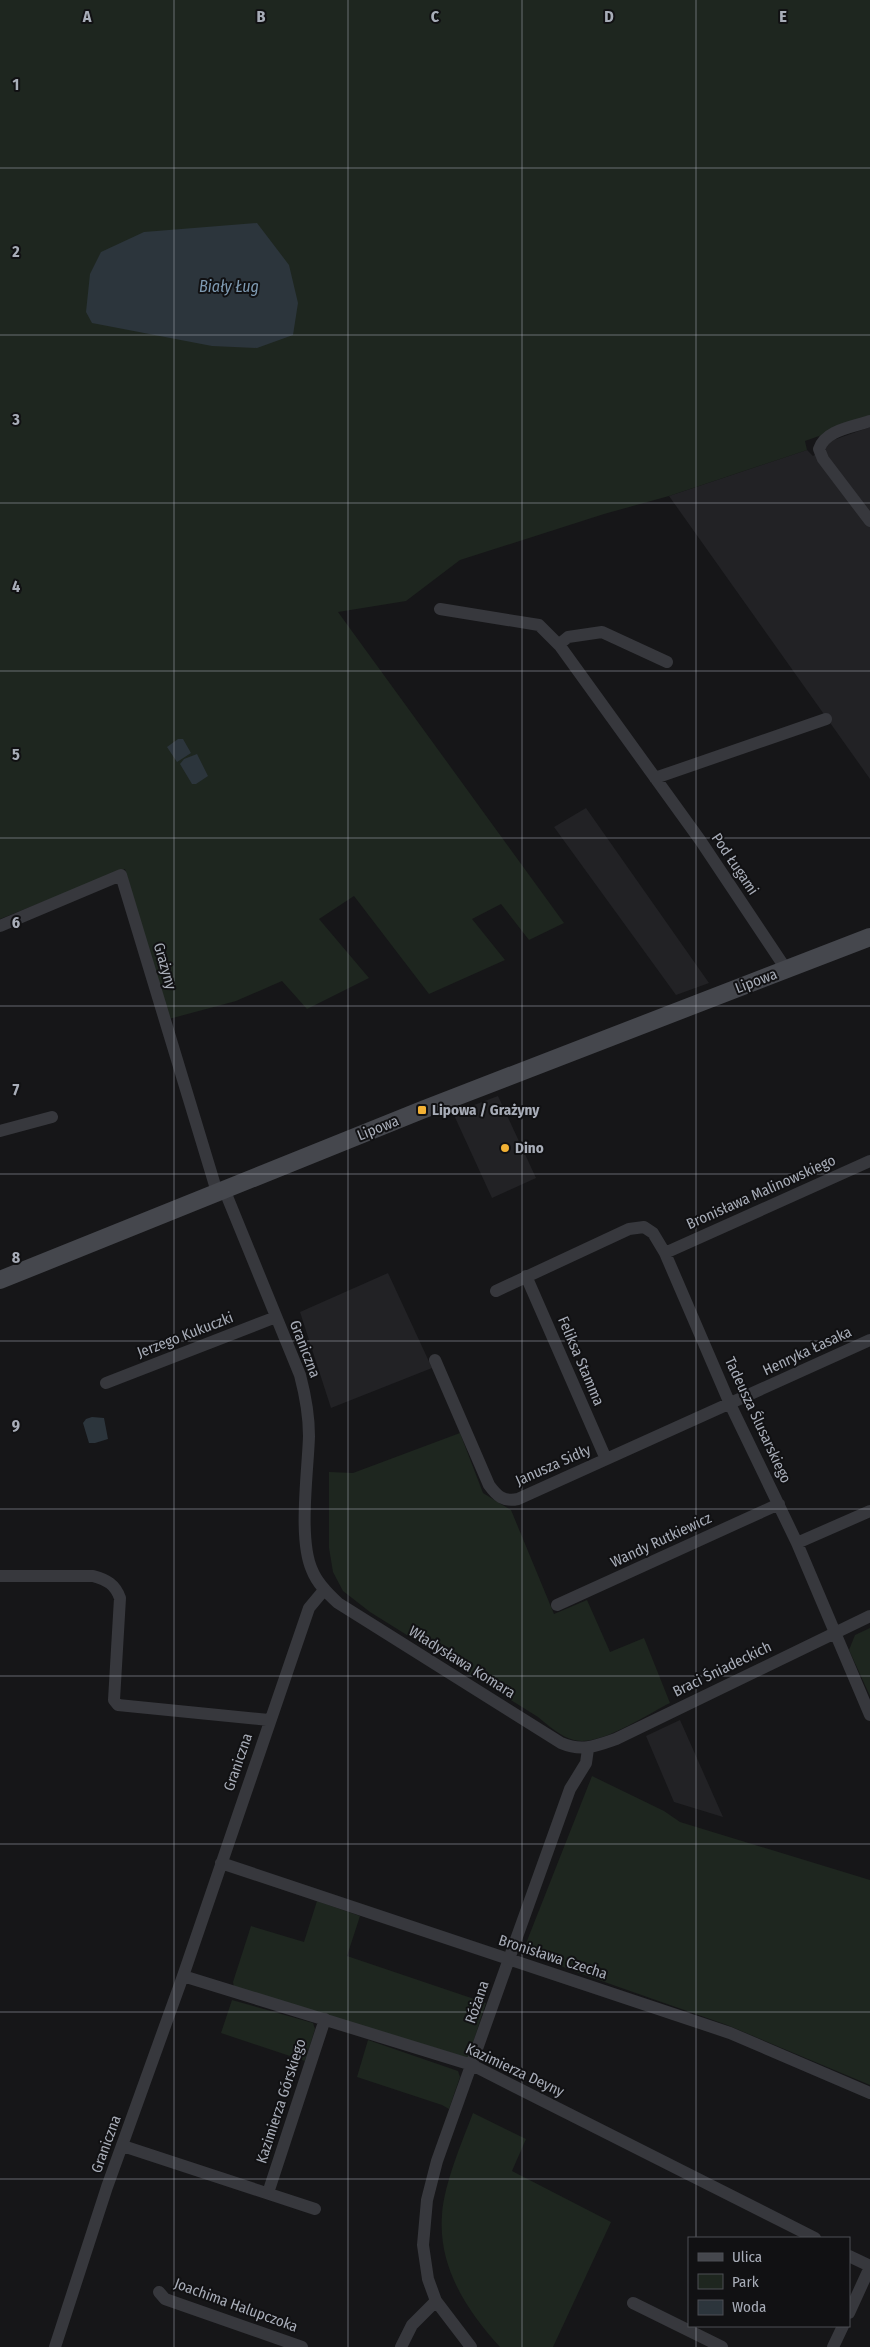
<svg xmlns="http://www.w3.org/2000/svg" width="870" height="2347" viewBox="0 0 870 2347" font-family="'Fira Sans Condensed',sans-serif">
<rect width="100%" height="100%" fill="#161618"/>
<path fill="#222225" d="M870 427V779L669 496 807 450 813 456 826 447 828 442Z
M586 808 709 983 676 995 554 827Z
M498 1096 536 1178 492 1198 453 1113Z
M388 1273 432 1368 331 1408 300 1312Z
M680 1720 723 1817 674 1802 646 1736Z"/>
<path fill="#1e261f" d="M0 0H870V418L805 441 807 450 669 496 604 514 460 560 406 601 338 612 564 923 529 940 501 904 472 919 505 960 429 994 354 896 319 919 369 978 307 1009 282 981 236 1001 169 1019 125 869 0 919Z
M460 1433 483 1493 511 1510 554 1614 587 1600 610 1652 644 1638 670 1703C647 1714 600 1747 574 1740 561 1737 549 1726 538 1717L370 1612 343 1591 333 1572 329 1548V1472L353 1473Z
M870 1628V1696L849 1650 855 1635Z
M592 1776 664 1811 680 1822 870 1880V2085L727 2025 576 1972 523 1951Z
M317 1901 360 1916 347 1956 486 2003 468 2058 234 1987 233 1982 251 1926 304 1942Z
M232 2000 313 2023 315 2029 305 2061 221 2033Z
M368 2040 458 2071 460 2077 449 2109 442 2105 357 2077Z
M473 2113 526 2139 512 2171 611 2222 553 2347H500C466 2310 438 2266 442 2215 444 2184 462 2142 473 2113Z"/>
<path fill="#2c353c" d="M257 223 289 265 298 303 293 335 257 348 212 346 92 323 86 312 90 274 101 252 144 232Z
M178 739H183L191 753 177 762 167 747Z
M197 754 208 776 196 784H192L180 764 184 759Z
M92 1417 104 1418 108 1439 95 1443H89L83 1423 86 1419Z"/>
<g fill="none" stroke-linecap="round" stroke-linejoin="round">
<path stroke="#37383d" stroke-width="12" d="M870 421C853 427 825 430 819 449L823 459 870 521
M440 609 539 625 560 646
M667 662 602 632 568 637 562 642 560 646 700 840 786 969
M655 778 826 719
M0 926 121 875 217 1192
M0 1131 52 1117
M224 1189 300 1375C305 1394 309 1415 309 1436 308 1471 298 1539 312 1570 317 1583 327 1593 338 1603L561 1743C582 1752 596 1746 616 1739L870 1616
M665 1253 870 1161
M526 1276 606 1459
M496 1291 629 1229 644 1227 653 1233 665 1253 730 1404 797 1543 870 1715
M435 1360 489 1485C497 1496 503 1502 518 1499L870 1340
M106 1383 276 1317
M797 1543 870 1511
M0 1576H93C107 1580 115 1584 120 1598L114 1700 118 1705 269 1720
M557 1605 779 1504
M221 1863 730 2033 870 2093
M183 1976 472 2065 815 2238
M123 2146 315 2209
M268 2193 325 2019
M849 2256 870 2266
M159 2292 165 2299 302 2347
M633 2303 722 2347
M849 2313 870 2267
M55 2347 107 2187 183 1976 309 1608 324 1590
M401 2347 412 2325 436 2301
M471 2347 436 2301 428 2279 423 2245 427 2200 437 2161 509 1959 570 1789 586 1763 588 1749
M833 2347 843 2326"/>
<path stroke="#45474d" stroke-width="18" d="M0 1280 422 1110 870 937"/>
</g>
<path fill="none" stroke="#a8adb8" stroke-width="1" stroke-opacity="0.55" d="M174 0V2347M348 0V2347M522 0V2347M696 0V2238M0 168H870M0 335H870M0 503H870M0 671H870M0 838H870M0 1006H870M0 1174H870M0 1341H870M0 1509H870M0 1676H870M0 1844H870M0 2012H870M0 2179H870M696 2326V2347"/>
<g fill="#f2b134" stroke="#111113" stroke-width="2">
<rect x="417" y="1105" width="10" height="10" rx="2.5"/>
<circle cx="505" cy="1148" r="5"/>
</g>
<g text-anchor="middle" stroke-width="4" stroke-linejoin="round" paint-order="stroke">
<g font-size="15" fill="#a8adb8" stroke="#111113">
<text transform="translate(735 864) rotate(56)" y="5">Pod Ługami</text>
<text transform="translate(165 966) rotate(74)" y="5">Grażyny</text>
<text transform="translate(756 981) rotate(-21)" y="5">Lipowa</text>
<text transform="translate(378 1128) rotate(-22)" y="5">Lipowa</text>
<text transform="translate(761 1192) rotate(-24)" y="5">Bronisława Malinowskiego</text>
<text transform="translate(185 1335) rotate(-21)" y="5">Jerzego Kukuczki</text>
<text transform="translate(305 1349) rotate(69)" y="5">Graniczna</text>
<text transform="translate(807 1351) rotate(-25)" y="5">Henryka Łasaka</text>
<text transform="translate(581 1361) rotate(67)" y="5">Feliksa Stamma</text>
<text transform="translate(758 1420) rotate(65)" y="5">Tadeusza Ślusarskiego</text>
<text transform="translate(553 1465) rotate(-24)" y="5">Janusza Sidły</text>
<text transform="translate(661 1540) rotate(-25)" y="5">Wandy Rutkiewicz</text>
<text transform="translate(462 1662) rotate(32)" y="5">Władysława Komara</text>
<text transform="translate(722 1669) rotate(-26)" y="5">Braci Śniadeckich</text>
<text transform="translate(238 1762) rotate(-71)" y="5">Graniczna</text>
<text transform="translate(553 1957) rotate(18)" y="5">Bronisława Czecha</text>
<text transform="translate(477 2002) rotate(-71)" y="5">Różana</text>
<text transform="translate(515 2070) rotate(25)" y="5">Kazimierza Deyny</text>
<text transform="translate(281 2101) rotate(-72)" y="5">Kazimierza Górskiego</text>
<text transform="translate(106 2144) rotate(-70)" y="5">Graniczna</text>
<text transform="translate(236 2305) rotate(20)" y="5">Joachima Halupczoka</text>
</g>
<g font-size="15" font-weight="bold" fill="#a8adb8" stroke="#111113" text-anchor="start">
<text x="432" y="1115">Lipowa / Grażyny</text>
<text x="515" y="1153">Dino</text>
</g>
<g font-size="16" font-style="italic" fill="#7f9bb3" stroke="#111113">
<text x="229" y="292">Biały Ług</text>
</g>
</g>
<g font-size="16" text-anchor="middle" font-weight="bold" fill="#a8adb8" stroke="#111113" stroke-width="4" stroke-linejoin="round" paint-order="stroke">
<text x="87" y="22">A</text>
<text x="261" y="22">B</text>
<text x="435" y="22">C</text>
<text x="609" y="22">D</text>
<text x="783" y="22">E</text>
<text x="16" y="90">1</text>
<text x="16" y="257">2</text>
<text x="16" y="425">3</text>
<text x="16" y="592">4</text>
<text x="16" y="760">5</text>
<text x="16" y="928">6</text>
<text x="16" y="1095">7</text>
<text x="16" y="1263">8</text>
<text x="16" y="1431">9</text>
</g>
<rect x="688" y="2237" width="162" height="90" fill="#111113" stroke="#4d4f55"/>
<rect x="698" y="2253" width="25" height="8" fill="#45474d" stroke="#4d4f55"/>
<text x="732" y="2262" font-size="15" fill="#a8adb8">Ulica</text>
<rect x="698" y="2274" width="25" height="15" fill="#1e261f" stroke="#4d4f55"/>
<text x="732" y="2287" font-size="15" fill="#a8adb8">Park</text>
<rect x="698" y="2300" width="25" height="15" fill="#2c353c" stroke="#4d4f55"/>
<text x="732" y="2312" font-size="15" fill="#a8adb8">Woda</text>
</svg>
